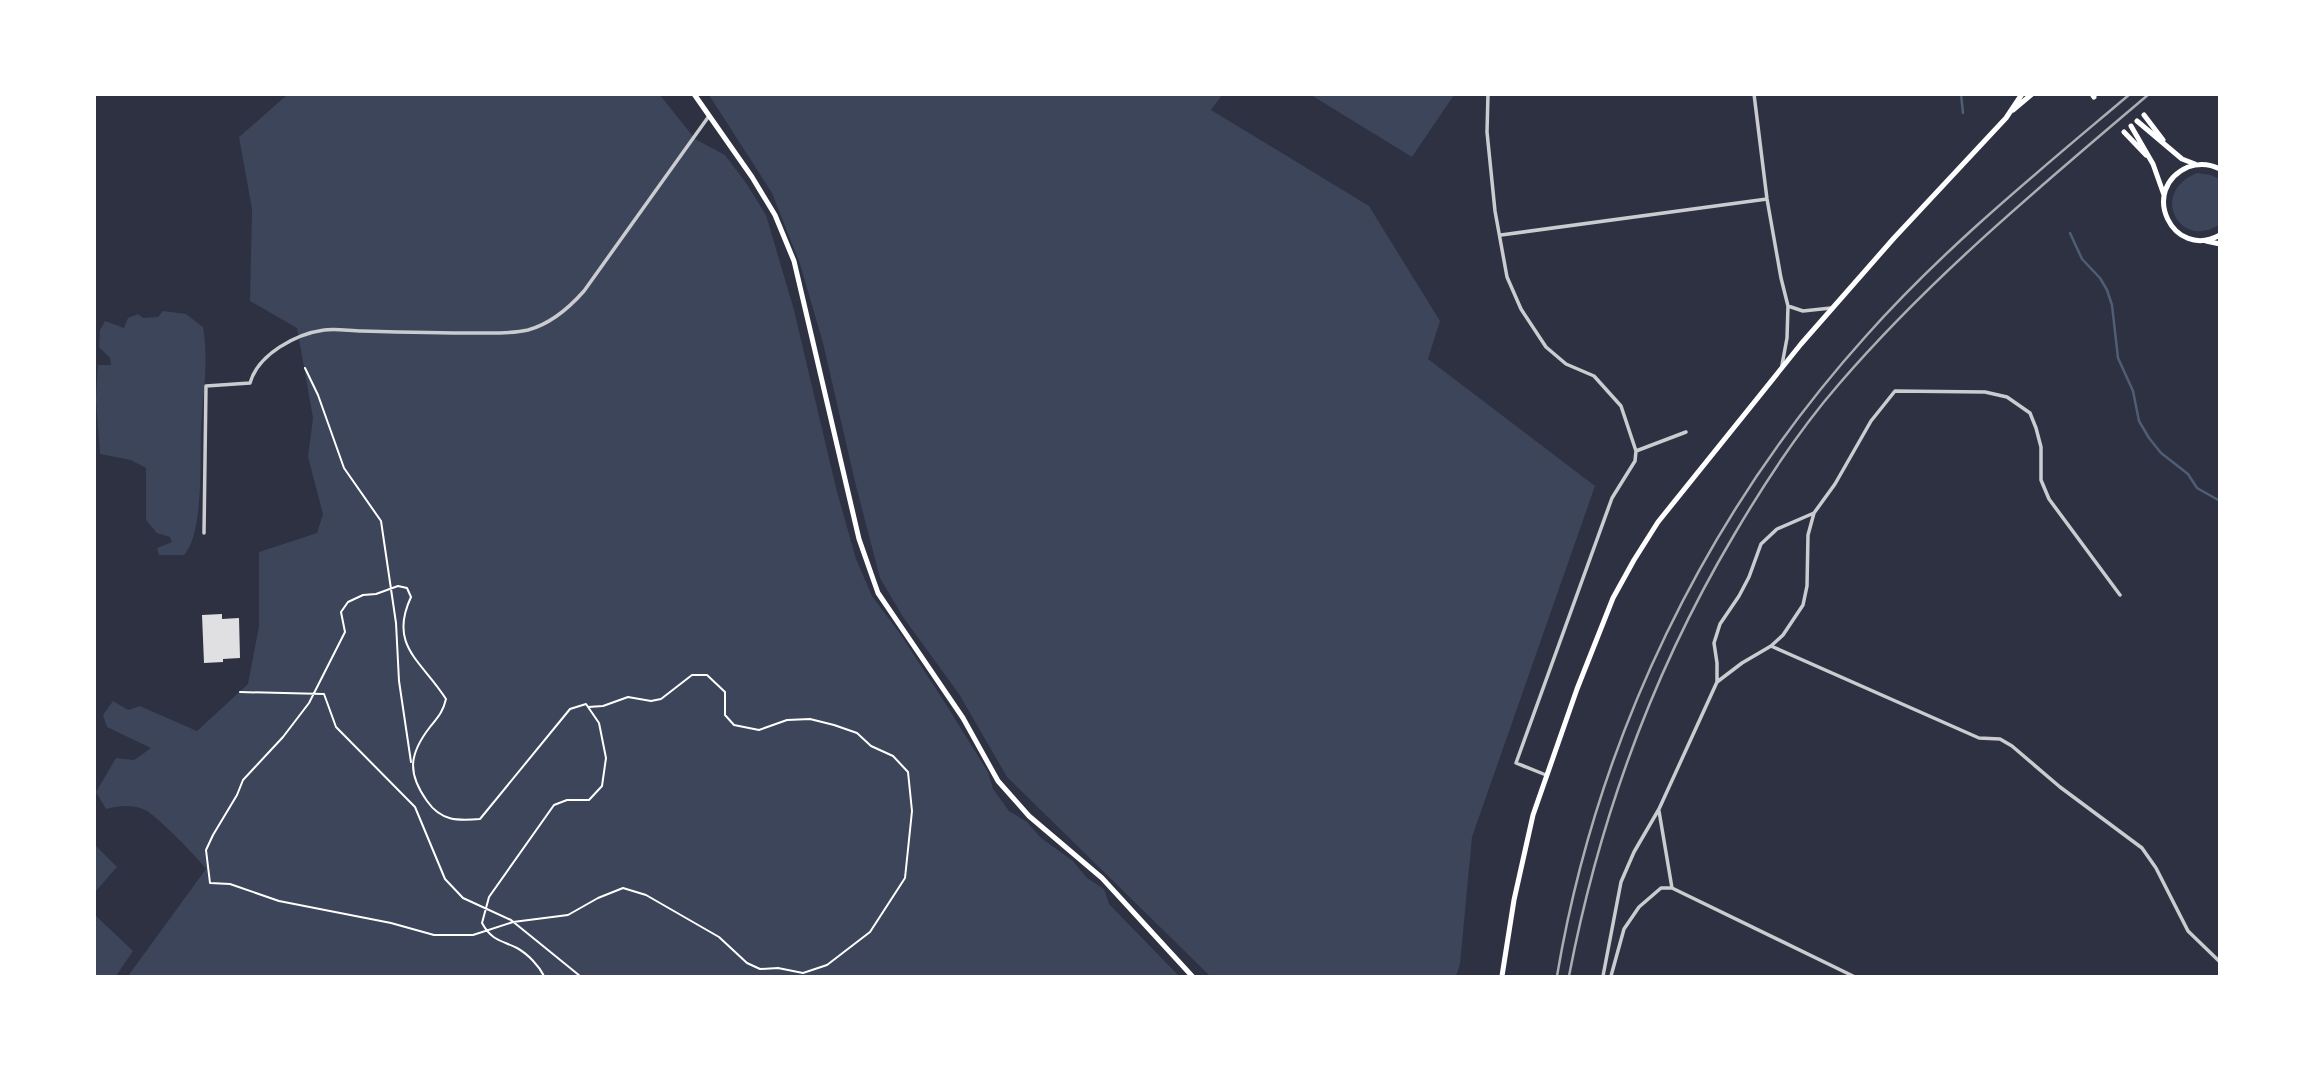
<svg xmlns="http://www.w3.org/2000/svg" width="2314" height="1071" viewBox="0 0 2314 1071" font-family="Inter,sans-serif">
<rect width="100%" height="100%" fill="#2d3142"/>
<path fill="#3c4559" d="M287 95H660L695 139 725 155 746 183 766 215 794 310 836 488 856 559 872 596 901 635 947 706 988 772 993 789 1009 811 1027 822 1041 838 1073 861 1087 878 1104 889 1109 904 1179 976H128L206 869C198 858 156 815 145 810 132 804 119 806 106 809L96 792 116 758 134 760 151 748 107 727 103 715 113 701 128 710 140 706 197 731 248 684 259 626V552L317 533 323 514 308 457 313 418 297 328 250 301 252 209 239 137Z
M709 95H1222L1211 110 1369 206 1440 321 1428 359 1595 486 1472 837 1460 964 1456 976H1210L1007 777 959 694 903 617 880 578 855 482 823 343 800 264 772 193Z
M1311 95 1454 94V95L1412 157Z
M2197 173 2211 175 2219 179V225C2180 250 2148 193 2197 173Z
M163 311 186 314 203 327C209 361 203 394 201 429 200 458 204 534 184 555H159L157 548 172 542 170 537 157 533 146 520V468L131 460 100 454 96 399 98 365H111L110 358 99 347 100 330 105 321 124 328 128 318 138 314 143 318 158 317Z
M94 844 117 867 95 892H94Z
M95 915 133 951 116 976H95Z"/>
<g fill="none" stroke-linecap="round" stroke-linejoin="round">
<path stroke="#4f5d75" stroke-width="2.5" d="M1961 94 1963 113
M2070 233 2082 259 2100 278 2107 290 2112 305 2118 358 2133 391 2139 421 2149 438 2161 453 2188 474 2197 488 2220 501"/>
</g>
<path fill="#e0e0e3" d="M222 614V619L239 618 240 658 223 659V662L204 663 202 615Z"/>
<g fill="none" stroke-linecap="round" stroke-linejoin="round">
<path stroke="#fff" stroke-width="2" d="M305 368 318 395 344 468 381 521 396 623 399 681 411 762
M240 692 324 694 336 727 415 807 445 879 463 898 511 920 580 976
M544 976C539 966 528 954 517 948 501 940 492 941 482 923L489 897 554 805 567 800H589L602 786 606 758 599 723 586 704 570 709 480 819C457 821 441 821 427 801 407 773 409 754 430 727 438 717 443 712 446 699 422 661 388 646 411 597L407 588 398 586 376 594 363 595 348 602 341 612 345 632 309 703 283 737 243 780 237 795 213 835 206 850 210 883 230 884 279 901 391 923 434 935H473L513 922 568 915 598 898 623 888 646 895 719 937 747 963 760 969 778 968 803 973 827 965 870 932 905 878 912 811 908 772 893 756 871 746 857 733 834 725 810 719 787 720 759 730 734 725 725 715V692L707 675H692L661 699 651 701 628 697 603 706 588 707"/>
<path stroke="#caccd0" stroke-width="3.5" d="M1488 94 1487 132 1495 211 1507 277 1521 309 1546 347 1566 364 1594 376 1621 406 1636 451 1686 432
M1754 94 1767 199 1781 278 1788 306 1787 338 1782 365
M1501 235 1767 199
M1788 306 1803 311 1831 308
M204 533 206 386 250 383C258 354 296 334 324 330 336 328 350 331 362 331 399 332 437 333 474 333 491 333 511 334 528 330 550 324 569 308 584 291L709 116
M1771 646 1979 738 2000 739 2012 746 2060 787 2142 848 2156 868 2188 931 2220 962
M1717 681V663L1714 643 1720 624 1739 596 1749 577 1761 544 1777 529 1814 513
M1546 775 1516 763 1612 498 1635 461 1636 451
M1659 811 1672 888
M1603 976 1621 882 1634 852 1659 809 1717 682 1742 663 1771 646 1783 635 1803 605 1807 586 1808 535 1814 513 1835 484 1871 421 1895 391 1985 392 2007 397 2030 413 2036 428 2041 447V480L2049 499 2120 595
M1611 976 1624 929 1639 907 1661 888H1672L1853 976"/>
<path stroke="#fff" stroke-width="5" d="M694 94 752 177 775 215 794 261 859 539 878 593 963 718 998 781 1029 816 1102 878 1192 976
M2092 94 2094 97
M2013 110 2032 94
M2144 115 2163 140
M2137 121 2182 159 2195 164
M2131 126 2153 164 2164 195
M2124 132 2146 155
M2220 169C2210 164 2199 163 2188 167 2138 189 2173 261 2220 235
M2206 241 2220 244
M1502 976 1514 900 1533 815 1577 689 1613 598 1634 560 1658 522 1801 344 1894 238 2006 118 2022 94"/>
<path stroke="#abadb3" stroke-width="2.5" d="M1557 976C1597 739 1705 515 1866 336 1945 247 2039 171 2130 94
M1569 976C1599 820 1652 673 1734 535 1765 482 1799 430 1839 384 1932 276 2041 186 2149 94"/>
</g>
<rect width="2314" height="1071" fill="none" stroke="#ffffff" stroke-width="192"/>
</svg>
